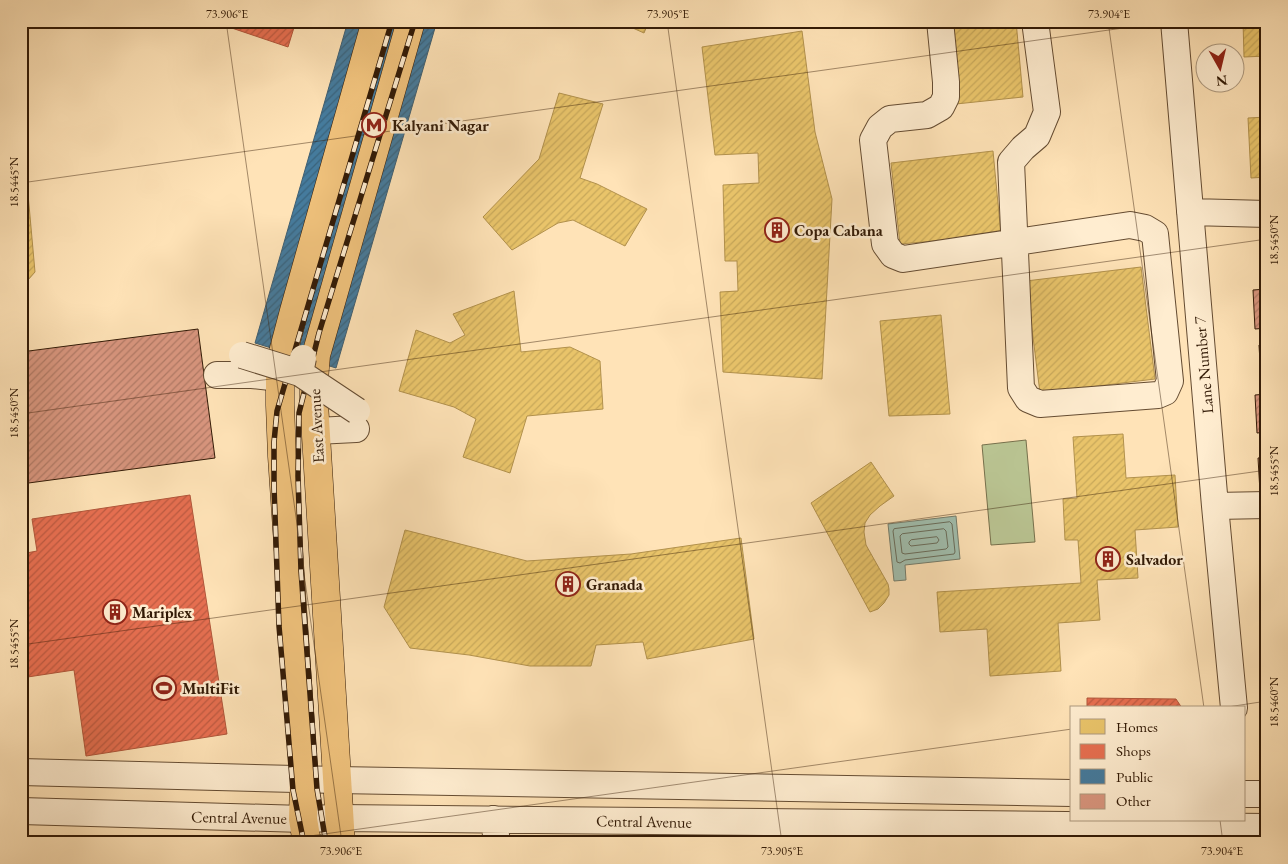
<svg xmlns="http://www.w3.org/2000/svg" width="1288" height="864" viewBox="0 0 1288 864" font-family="'EB Garamond',serif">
<defs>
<pattern id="homes-hatch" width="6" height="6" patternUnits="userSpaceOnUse" patternTransform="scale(1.25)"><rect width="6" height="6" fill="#e9c46a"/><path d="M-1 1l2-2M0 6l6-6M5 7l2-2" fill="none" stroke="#c8a85a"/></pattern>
<pattern id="shops-hatch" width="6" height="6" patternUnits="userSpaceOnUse" patternTransform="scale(1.25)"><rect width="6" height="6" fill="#e76f51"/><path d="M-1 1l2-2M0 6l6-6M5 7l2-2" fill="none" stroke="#bc5a41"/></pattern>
<pattern id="public-hatch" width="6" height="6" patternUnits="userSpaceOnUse" patternTransform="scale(1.25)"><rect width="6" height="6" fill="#457b9d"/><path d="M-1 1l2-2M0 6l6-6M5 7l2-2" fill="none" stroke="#3a647e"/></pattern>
<pattern id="building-hatch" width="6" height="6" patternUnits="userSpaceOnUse" patternTransform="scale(1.25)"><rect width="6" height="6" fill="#d9967f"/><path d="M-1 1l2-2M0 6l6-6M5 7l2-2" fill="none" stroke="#b17a66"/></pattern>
</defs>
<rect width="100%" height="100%" fill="#ffe3b7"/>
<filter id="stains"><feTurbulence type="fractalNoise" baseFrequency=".004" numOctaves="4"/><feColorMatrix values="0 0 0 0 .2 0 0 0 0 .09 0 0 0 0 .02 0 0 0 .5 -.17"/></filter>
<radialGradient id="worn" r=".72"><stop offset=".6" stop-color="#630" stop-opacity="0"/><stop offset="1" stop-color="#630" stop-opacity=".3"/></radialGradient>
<path fill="#bac593" stroke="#76704c" d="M1026 440 1035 542 991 545 982 445Z"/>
<path fill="#a0beae" stroke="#747c6b" d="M956 516 960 559 905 565 906 580 894 581 888 524Z"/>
<path fill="url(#homes-hatch)" stroke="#b2914c" d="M617 21H649L644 33Z
M949 21H1016L1023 97 956 104Z
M1243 21H1267V56L1244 57Z
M802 31 815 132 832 199 822 379 723 372 720 292 738 291 737 261H725L723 185 759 183 758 153 715 155 702 47Z
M559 93 603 104 580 178 597 184 647 209 625 246 573 220 558 223 512 250 483 217 539 159Z
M1267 117V177L1251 178 1248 118Z
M23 138 35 272 21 288V139Z
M993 151 1001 235 900 244 891 163Z
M1141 267 1155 379 1040 393 1026 281Z
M514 291 521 352 570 347 600 361 603 409 527 416 510 473 463 457 476 419 454 407 399 391 416 330 450 343 465 335 453 314Z
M941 315 950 414 889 416 880 321Z
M1123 434 1126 478 1175 475 1178 527 1135 530 1138 578 1097 580 1100 620 1058 623 1061 671 990 676 987 629 940 632 937 592 1081 583 1078 540H1065L1063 499 1077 498 1073 437Z
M871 462 894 496 880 506 870 515 865 523 864 532 866 545 888 584 889 589V595L884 603 878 609 870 612 811 503Z
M405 530 527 561 631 554 741 538 754 639 647 659 643 642 596 645 591 666H530L469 655 410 648 384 607Z"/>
<path fill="url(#shops-hatch)" stroke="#b1563a" d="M211 21H296L288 47Z
M190 495 227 734 86 756 74 670 21 678V554L37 551 32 519Z
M1087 698 1176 699 1182 708H1087Z"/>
<path fill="url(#public-hatch)" stroke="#3f5e70" d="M348 21H437L336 368 255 343Z"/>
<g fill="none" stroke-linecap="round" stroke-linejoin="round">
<path stroke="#696c5a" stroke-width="1" d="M950 522 952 524 955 552 954 554 905 560 900 563 897 562 893 531 894 529Z
M944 529 946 531 948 547 946 549 905 554 902 553 900 536 902 534Z
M937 537 939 540 937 543 911 546 909 544V542L911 540Z"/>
</g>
<path fill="url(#building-hatch)" stroke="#321a06" d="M1267 289V328L1255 329 1253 290Z
M198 329 215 458 21 484V352Z
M1259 345H1267V379H1261Z
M1267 394V432L1257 433 1255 395Z
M1267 457V491L1260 492 1258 458Z"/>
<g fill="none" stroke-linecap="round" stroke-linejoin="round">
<defs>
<path id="minor" d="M940 21 946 82V97L941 107 927 115 890 119 880 127 873 140 885 244 893 255 903 259 1130 225 1145 228 1155 234 1170 381 1165 392 1158 395 1040 404 1028 399 1021 388 1011 162 1023 148 1037 136 1047 112 1035 21
M1174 21 1215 506 1234 708
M1190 212 1267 214
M217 375H252L280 378
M316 431 356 429
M1215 506 1267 505
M21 772 337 780 1072 793
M1244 794H1267
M21 811 303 819 339 818 1267 827
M494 819 497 843"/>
<path id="major" d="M307 843 303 819 304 779 282 456 280 405V378L284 349 294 311 376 21
M341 843 314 403V380L316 355 326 320 411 21"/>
</defs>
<use href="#minor" stroke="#654c32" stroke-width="28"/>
<use href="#major" stroke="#321a06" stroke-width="29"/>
<use href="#minor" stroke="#ffedd0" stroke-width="26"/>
<use href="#major" stroke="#f0c27c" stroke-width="28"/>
<defs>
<path id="rail" d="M304 843 293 790 279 626 274 487V442L277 411 392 21
M326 843 317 789 301 571 298 476 299 413 319 333 415 21"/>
</defs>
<use href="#rail" stroke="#321a06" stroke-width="5.5"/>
<use href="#rail" stroke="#ffedd0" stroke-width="4" stroke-dasharray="11" stroke-linecap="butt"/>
<defs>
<path id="minor-bridge" d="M242 355 300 373
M303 358 300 373 357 411"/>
</defs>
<use href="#minor-bridge" stroke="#654c32" stroke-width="28" stroke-linecap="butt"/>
<use href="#minor-bridge" stroke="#ffedd0" stroke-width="26"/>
</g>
<path fill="none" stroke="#321a06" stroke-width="1" stroke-opacity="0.45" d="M226 21 342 843M667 21 782 843M1108 21 1204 708M21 183 1173 21M21 414 1267 239M21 645 1267 470M1221 708 1267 701M1220 820 1223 843M260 843 1072 729"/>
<defs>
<symbol id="metro-ring" viewBox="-11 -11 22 22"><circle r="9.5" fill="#ffedd0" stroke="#8f2418" stroke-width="1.5"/><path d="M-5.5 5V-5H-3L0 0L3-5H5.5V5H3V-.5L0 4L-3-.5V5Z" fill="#8f2418"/></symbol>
<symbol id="building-ring" viewBox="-11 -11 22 22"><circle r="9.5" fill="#ffedd0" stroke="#8f2418" stroke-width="1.5"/><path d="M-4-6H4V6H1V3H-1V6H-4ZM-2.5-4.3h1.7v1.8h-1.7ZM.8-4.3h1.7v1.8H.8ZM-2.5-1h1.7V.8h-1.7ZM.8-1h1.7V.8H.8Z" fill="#8f2418"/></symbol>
<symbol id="stadium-ring" viewBox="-11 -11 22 22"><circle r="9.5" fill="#ffedd0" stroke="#8f2418" stroke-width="1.5"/><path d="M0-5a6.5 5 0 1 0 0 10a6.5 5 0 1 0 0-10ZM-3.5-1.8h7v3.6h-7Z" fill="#8f2418"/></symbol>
</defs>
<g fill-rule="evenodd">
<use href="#metro-ring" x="360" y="111" width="28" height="28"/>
<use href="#building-ring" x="763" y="216" width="28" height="28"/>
<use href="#building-ring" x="1094" y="545" width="28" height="28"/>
<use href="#building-ring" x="554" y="570" width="28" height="28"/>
<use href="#building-ring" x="101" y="598" width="28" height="28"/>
<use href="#stadium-ring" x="150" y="674" width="28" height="28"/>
</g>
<g text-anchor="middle" stroke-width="5" stroke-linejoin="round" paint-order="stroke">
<g font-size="16" font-weight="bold" fill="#321a06" stroke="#ffedd0" text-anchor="start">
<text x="392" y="131">Kalyani Nagar</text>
<text x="794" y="236">Copa Cabana</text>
<text x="1126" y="565">Salvador</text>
<text x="586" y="590">Granada</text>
<text x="132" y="618">Mariplex</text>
<text x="182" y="694">MultiFit</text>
</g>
<g font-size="16" fill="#321a06" stroke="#ffedd0">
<text transform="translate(1203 365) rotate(-95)" y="6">Lane Number 7</text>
<text transform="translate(316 426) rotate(-93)" y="6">East Avenue</text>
<text transform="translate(239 817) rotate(1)" y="6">Central Avenue</text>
<text transform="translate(644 821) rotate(1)" y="6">Central Avenue</text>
</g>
</g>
<rect width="1288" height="864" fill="none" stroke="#ffe3b7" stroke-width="55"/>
<rect x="1070" y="706" width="175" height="115" fill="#ffedd0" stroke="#ad997f"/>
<rect x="1080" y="719" width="25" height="15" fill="#e9c46a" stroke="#ad997f"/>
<text x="1116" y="732" font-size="15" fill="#321a06">Homes</text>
<rect x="1080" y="744" width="25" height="15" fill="#e76f51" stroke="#ad997f"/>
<text x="1116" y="756" font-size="15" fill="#321a06">Shops</text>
<rect x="1080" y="769" width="25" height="15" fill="#457b9d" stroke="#ad997f"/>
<text x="1116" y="782" font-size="15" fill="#321a06">Public</text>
<rect x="1080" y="794" width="25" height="15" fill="#d9967f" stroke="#ad997f"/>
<text x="1116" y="806" font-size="15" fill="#321a06">Other</text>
<g transform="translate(1220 68) rotate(172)"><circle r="24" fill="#ffedd0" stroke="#ad997f"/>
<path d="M0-4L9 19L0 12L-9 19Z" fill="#8f2418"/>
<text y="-8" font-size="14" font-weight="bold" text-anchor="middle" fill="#321a06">N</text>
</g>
<rect x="28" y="28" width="1232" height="808" fill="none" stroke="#321a06" stroke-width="2"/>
<g font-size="12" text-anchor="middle" fill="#321a06">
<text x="227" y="18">73.906°E</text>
<text x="668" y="18">73.905°E</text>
<text x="1109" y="18">73.904°E</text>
<text transform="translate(14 182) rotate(-90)" y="4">18.5445°N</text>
<text transform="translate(1274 240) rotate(-90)" y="4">18.5450°N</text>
<text transform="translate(14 413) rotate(-90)" y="4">18.5450°N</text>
<text transform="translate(1274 471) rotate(-90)" y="4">18.5455°N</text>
<text transform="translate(14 644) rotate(-90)" y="4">18.5455°N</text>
<text transform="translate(1274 702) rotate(-90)" y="4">18.5460°N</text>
<text x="341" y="855">73.906°E</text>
<text x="782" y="855">73.905°E</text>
<text x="1222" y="855">73.904°E</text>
</g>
<rect width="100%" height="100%" filter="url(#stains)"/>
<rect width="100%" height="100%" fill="url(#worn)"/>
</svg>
